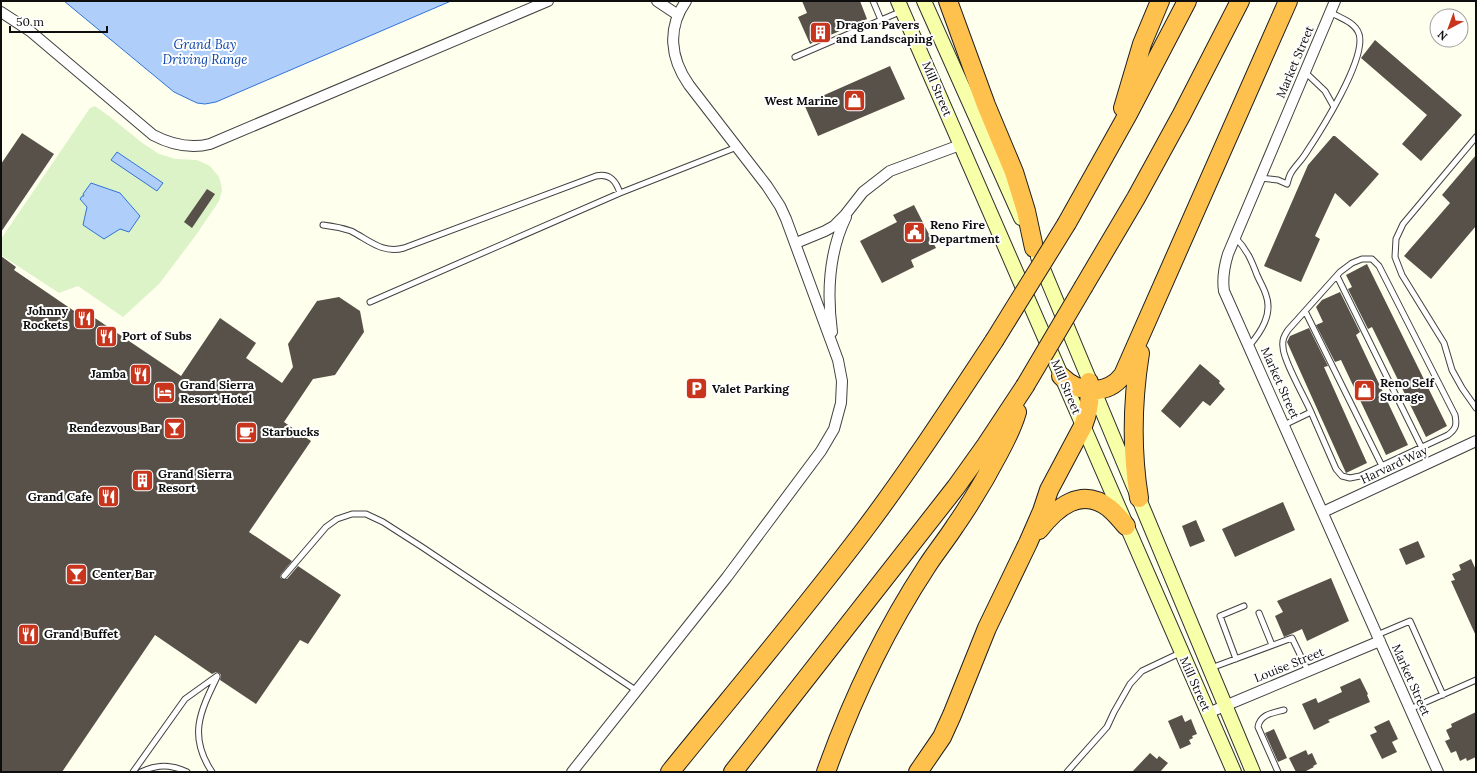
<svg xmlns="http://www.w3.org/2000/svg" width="1477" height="773" viewBox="0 0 1477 773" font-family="Lora,serif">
<rect width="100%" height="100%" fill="#ffe"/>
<path fill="#dbf3c7" d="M95 106 109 116 141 142 159 154 176 159 197 160 210 166 219 177 221 184 222 190 219 201 196 235 159 284 123 317 78 286 59 293 1 255V239L90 108Z"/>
<path fill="#afcffa" stroke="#3173d7" d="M64 1H451L216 102 205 104 197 103 174 92Z
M117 152 163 183 157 191 111 160Z
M91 183 120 193 140 216 129 232 120 229 104 239 83 225 87 207 80 199 82 196H84L83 194Z"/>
<path fill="#575149" d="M802 1H860L867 19 810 44 798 17 807 13Z
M1375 40 1462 115 1421 161 1402 144 1427 115 1361 58Z
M890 66 905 99 818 136 804 104Z
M22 133 54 154 1 232V164Z
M1333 136H1335L1379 174 1350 207 1335 193 1315 236 1320 239 1301 282 1264 266 1308 165Z
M1476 155V226L1431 279 1404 256 1450 203 1442 195Z
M207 189 215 194 192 228 184 222Z
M914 205 936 248 911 260 914 267 882 283 860 241 897 222 893 215Z
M1 256 16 267 14 270 80 315 83 310 181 376 220 318 256 343 246 358 282 383 293 367 288 344 317 301 339 297 360 311 364 332 335 375 313 379 284 422 311 441 249 532 292 561 281 574 280 577 282 579H287L298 566 341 595 308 644 300 640 256 704 220 680 221 675 219 673 216 672 212 674 155 635 62 772H1Z
M1367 264 1447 426 1426 437 1372 327 1368 329 1348 289 1352 287 1346 275Z
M1340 292 1360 332 1356 335 1408 445 1386 455 1341 360 1335 362 1316 325 1323 322 1316 307 1322 300Z
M1309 328 1328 366 1324 367 1367 463 1346 473 1287 342 1290 336Z
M1200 364 1220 381 1219 383 1225 389 1210 406 1203 401 1180 428 1161 411Z
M1283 502 1295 530 1235 557 1222 529Z
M1196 520 1205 541 1190 547 1182 526Z
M1418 541 1425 557 1406 565 1399 549Z
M1471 559 1476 570V636L1451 581 1455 580 1452 574 1461 570 1459 565Z
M1331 578 1349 621 1307 641 1302 629 1284 637 1275 616 1283 612 1277 601Z
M1360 678 1368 694 1367 695 1370 702 1328 720 1330 722 1314 730 1302 704 1316 698 1318 703 1342 692 1340 687Z
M1476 712V757L1467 761 1466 758 1460 761 1456 751 1451 753 1445 741 1450 739 1446 730 1452 727 1451 724Z
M1182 715 1185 722 1191 719 1197 734 1192 736 1193 738 1189 740 1191 744 1180 749 1168 721Z
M1389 720 1398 739 1392 742 1397 752 1382 759 1370 735 1377 732 1374 727Z
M1274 729 1287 758 1278 762 1265 733Z
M1306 750 1308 755 1312 753 1317 764 1313 766 1314 767 1304 772H1296L1289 758Z
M1150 753 1157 759 1159 756 1168 763 1160 772H1132Z"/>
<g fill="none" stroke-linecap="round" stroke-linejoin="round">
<defs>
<path id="service" d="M873 1 881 20
M795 57 902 11
M1305 72 1325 91 1334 107
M1476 137 1403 224 1396 239 1395 257 1402 275 1444 343 1452 370 1462 388 1476 408
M1260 178 1278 180 1287 184C1288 181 1289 176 1291 173 1295 166 1302 160 1306 153 1320 132 1367 58 1359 34 1355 22 1340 18 1330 12
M323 225C332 226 342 228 351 231 369 240 382 254 404 248L596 176C610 173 616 181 620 193
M1235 237C1247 250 1251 259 1257 275 1260 282 1264 288 1266 295 1273 314 1261 332 1249 346
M1337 276 1422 448
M370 302 620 193 737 147
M1305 311 1382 466
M1284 425 1311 412 1336 469 1342 476 1350 478 1360 476 1448 435C1456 429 1457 425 1455 415L1379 266 1372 259H1362L1352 263 1340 272 1288 330C1284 336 1282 340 1283 347 1283 360 1305 398 1311 412
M284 576 326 527 337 519 352 514H366L383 522 422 547 637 691
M1259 613 1272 645
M1377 635 1410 621 1443 695
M1236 659 1220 616 1244 606
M1211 668 1292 638 1308 671
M1410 709 1476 680
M133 772 185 699 217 676
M141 772C157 764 171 764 187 772
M212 772C188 736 200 712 217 677
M1067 772 1107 727 1114 712 1130 684 1142 671 1180 653
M1278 772 1258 727C1260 714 1273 713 1284 710"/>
<path id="minor" d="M657 1 678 15
M1335 1 1228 254C1224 267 1222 278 1224 291L1438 772
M1 12 30 31 153 135C172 145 190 149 210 144L548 1
M796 243 825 231 834 226 845 215 863 192 890 171 960 145
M832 332C827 294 829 252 846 217
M1323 512 1476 441
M1208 713 1380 641
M572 772 727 577 821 451 834 429 841 403 842 381 838 360 786 219 780 206 767 186 689 85C670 58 667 28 686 1"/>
<path id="secondary" d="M898 1 1234 772
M924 1 1021 218
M1038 257 1253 772"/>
<path id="motorway" d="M948 1 986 105 1014 172 1026 211 1034 248
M1123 108 1142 44 1160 1
M1067 223 1128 114 1187 1
M1084 286 1136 198 1182 114 1240 1
M1061 376C1079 394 1107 396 1123 375L1288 1
M1139 498C1131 448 1132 403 1140 353
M1039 530C1056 508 1081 486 1109 508 1115 513 1121 520 1126 526
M670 772C734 693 800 615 862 533 909 471 951 406 994 341
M733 772 956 487 986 445 1025 386
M826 772C852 699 885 630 927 566 936 552 946 540 955 526 971 503 986 478 999 453 1006 440 1013 426 1017 412
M918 772 942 737 952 715 987 628 1028 543 1042 511 1049 490 1083 426C1089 411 1091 397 1089 382"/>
</defs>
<use href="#service" stroke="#414141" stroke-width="7"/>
<use href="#minor" stroke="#414141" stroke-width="12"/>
<use href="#secondary" stroke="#303030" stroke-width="16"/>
<use href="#motorway" stroke="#1f1f1f" stroke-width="20"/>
<use href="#service" stroke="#fff" stroke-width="5"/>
<use href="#minor" stroke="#fff" stroke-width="10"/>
<use href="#secondary" stroke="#f7ffa9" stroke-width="14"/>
<use href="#motorway" stroke="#fec14d" stroke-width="18"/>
<defs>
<path id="motorway-bridge" d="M994 341 1067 223
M1025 386 1084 286"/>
</defs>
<use href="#motorway-bridge" stroke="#1f1f1f" stroke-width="20" stroke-linecap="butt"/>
<use href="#motorway-bridge" stroke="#fec14d" stroke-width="18"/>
</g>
<defs>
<symbol id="building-square" viewBox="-11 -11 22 22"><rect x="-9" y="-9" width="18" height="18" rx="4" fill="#c8351c" stroke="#fff"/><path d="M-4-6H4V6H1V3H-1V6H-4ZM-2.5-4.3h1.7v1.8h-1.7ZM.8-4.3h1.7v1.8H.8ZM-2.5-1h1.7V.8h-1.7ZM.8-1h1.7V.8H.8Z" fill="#fff"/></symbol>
<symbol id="shop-square" viewBox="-11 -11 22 22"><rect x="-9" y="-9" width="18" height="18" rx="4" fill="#c8351c" stroke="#fff"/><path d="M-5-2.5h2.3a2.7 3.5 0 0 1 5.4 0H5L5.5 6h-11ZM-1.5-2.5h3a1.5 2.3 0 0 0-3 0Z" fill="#fff"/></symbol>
<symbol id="civic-square" viewBox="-11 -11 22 22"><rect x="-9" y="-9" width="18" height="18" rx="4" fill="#c8351c" stroke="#fff"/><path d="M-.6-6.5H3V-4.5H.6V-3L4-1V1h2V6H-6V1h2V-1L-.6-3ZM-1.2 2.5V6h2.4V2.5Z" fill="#fff"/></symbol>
<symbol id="restaurant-square" viewBox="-11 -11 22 22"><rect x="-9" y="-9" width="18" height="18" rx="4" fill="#c8351c" stroke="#fff"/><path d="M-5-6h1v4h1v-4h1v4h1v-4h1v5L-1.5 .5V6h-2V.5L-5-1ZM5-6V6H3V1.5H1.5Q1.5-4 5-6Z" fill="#fff"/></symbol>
<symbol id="parking-square" viewBox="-11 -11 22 22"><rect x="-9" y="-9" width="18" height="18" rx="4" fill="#c8351c" stroke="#fff"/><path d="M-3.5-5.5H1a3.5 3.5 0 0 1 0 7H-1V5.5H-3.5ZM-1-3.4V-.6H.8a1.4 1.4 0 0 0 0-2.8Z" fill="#fff"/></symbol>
<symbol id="hotel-square" viewBox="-11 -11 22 22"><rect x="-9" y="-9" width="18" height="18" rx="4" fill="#c8351c" stroke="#fff"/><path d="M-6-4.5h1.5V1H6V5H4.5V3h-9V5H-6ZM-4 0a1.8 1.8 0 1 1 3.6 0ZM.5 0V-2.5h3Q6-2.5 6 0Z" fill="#fff"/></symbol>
<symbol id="bar-square" viewBox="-11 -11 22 22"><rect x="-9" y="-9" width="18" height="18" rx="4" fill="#c8351c" stroke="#fff"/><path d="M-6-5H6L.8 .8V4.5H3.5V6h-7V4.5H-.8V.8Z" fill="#fff"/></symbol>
<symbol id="cafe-square" viewBox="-11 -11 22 22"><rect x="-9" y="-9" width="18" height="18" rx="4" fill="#c8351c" stroke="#fff"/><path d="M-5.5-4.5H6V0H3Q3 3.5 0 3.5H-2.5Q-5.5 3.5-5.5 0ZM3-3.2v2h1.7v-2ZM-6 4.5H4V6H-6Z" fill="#fff"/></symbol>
</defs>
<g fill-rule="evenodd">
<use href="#building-square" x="808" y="20" width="25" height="25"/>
<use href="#shop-square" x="842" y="88" width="25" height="25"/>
<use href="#civic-square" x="902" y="220" width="25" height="25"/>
<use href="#restaurant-square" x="72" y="306" width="25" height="25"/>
<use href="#restaurant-square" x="94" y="324" width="25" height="25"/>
<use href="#restaurant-square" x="128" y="362" width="25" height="25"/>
<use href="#parking-square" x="684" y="376" width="25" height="25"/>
<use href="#shop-square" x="1352" y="378" width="25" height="25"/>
<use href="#hotel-square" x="152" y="380" width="25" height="25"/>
<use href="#bar-square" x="162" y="416" width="25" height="25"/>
<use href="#cafe-square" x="234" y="420" width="25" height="25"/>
<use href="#building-square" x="130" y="468" width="25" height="25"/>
<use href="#restaurant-square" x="96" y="484" width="25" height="25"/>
<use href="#bar-square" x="64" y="562" width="25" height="25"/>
<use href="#restaurant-square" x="16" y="622" width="25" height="25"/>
</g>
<g text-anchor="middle" stroke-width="4" stroke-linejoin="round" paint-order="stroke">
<g font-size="12" font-weight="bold" fill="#0e0e0e" stroke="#fff" text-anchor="start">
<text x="836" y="29">Dragon Pavers<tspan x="836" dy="14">and Landscaping</tspan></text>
<text x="838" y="105" text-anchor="end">West Marine</text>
<text x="930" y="229">Reno Fire<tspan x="930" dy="14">Department</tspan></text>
<text x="68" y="315" text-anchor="end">Johnny<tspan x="68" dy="14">Rockets</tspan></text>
<text x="122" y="340">Port of Subs</text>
<text x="126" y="378" text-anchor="end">Jamba</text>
<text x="1380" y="387">Reno Self<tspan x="1380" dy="14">Storage</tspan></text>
<text x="180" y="389">Grand Sierra<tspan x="180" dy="14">Resort Hotel</tspan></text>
<text x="712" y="393">Valet Parking</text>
<text x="160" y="432" text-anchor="end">Rendezvous Bar</text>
<text x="262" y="436">Starbucks</text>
<text x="158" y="478">Grand Sierra<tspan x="158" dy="14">Resort</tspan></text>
<text x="92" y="501" text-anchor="end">Grand Cafe</text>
<text x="92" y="578">Center Bar</text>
<text x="44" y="638">Grand Buffet</text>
</g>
<g font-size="12" fill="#0e0e0e" stroke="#fff">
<text transform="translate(1295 62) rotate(-67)" y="4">Market Street</text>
<text transform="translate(937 89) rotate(67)" y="4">Mill Street</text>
<text transform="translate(1280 383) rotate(66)" y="4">Market Street</text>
<text transform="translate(1066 387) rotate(67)" y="4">Mill Street</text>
<text transform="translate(1394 465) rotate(-25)" y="4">Harvard Way</text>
<text transform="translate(1289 665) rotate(-22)" y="4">Louise Street</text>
<text transform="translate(1411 680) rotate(66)" y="4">Market Street</text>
<text transform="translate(1195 684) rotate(66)" y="4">Mill Street</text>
</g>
<g font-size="13" font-style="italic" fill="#0e46a8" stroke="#fff">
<text x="205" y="49">Grand Bay<tspan x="205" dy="15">Driving Range</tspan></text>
</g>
</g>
<rect width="1477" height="773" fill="none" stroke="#0e0e0e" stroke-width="4"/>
<g transform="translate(1449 28) rotate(221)"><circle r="19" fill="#ffffff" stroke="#9f9f9f"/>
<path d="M0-3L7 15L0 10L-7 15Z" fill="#c8351c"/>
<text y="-6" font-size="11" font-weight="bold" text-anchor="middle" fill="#0e0e0e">N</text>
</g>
<path d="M10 26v6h97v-6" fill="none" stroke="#0e0e0e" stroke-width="2"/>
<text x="16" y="26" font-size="12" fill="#0e0e0e" stroke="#ffffff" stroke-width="3" paint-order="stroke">50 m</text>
</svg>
